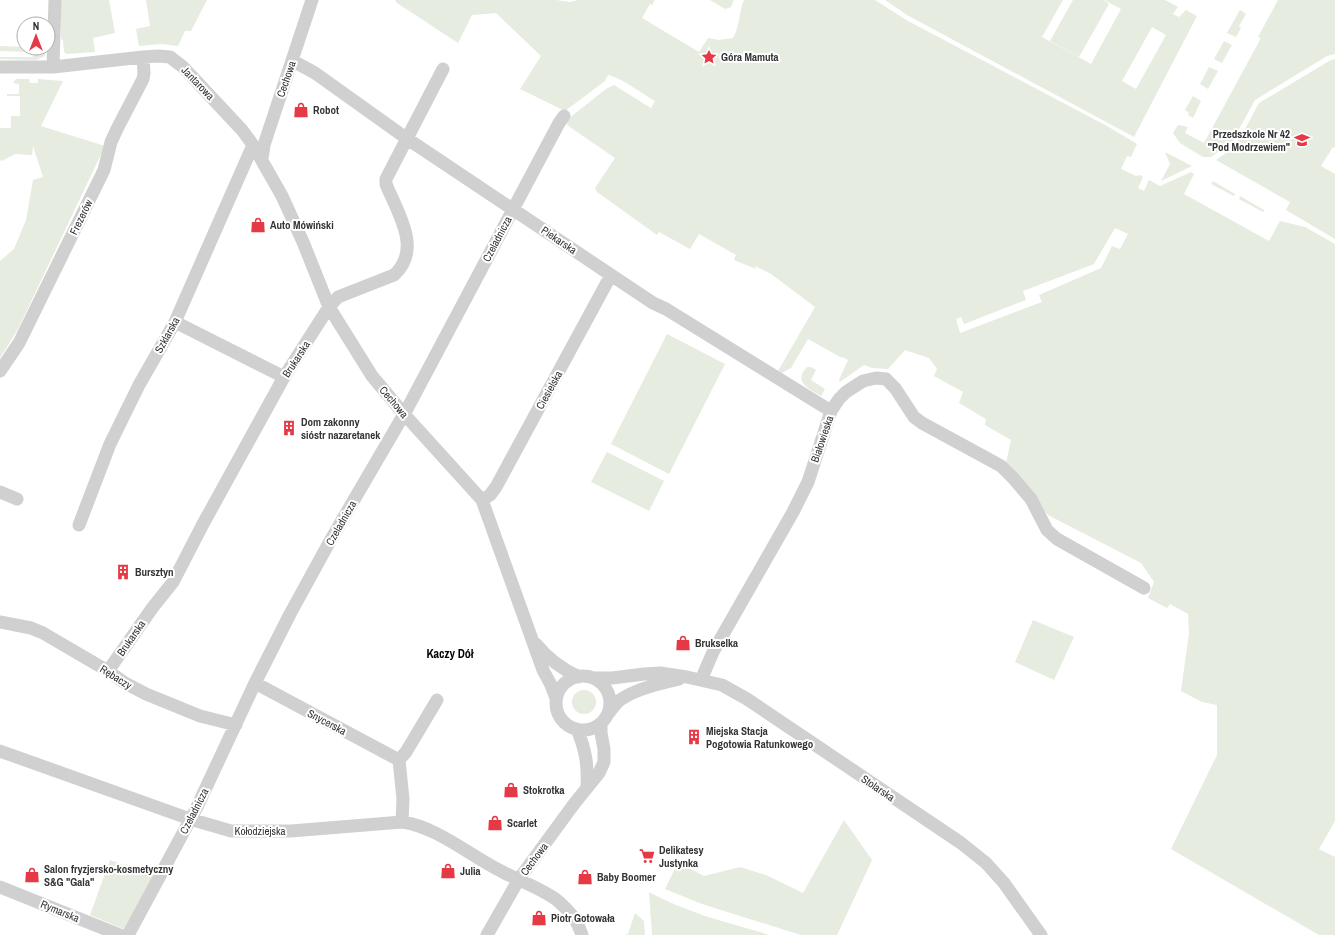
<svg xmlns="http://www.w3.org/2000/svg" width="1335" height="935" viewBox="0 0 1335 935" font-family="'Archivo Narrow',sans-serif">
<rect width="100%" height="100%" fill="#fff"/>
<path fill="#e6ecdf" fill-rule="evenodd" d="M61 0H109L115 33 93 38 95 52 66 54 64 52 63 41 61 38Z
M146 0H207L191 31H185L178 46 162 44 139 46 136 29 150 26Z
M395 0H556L570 2 578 0H655L652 5 650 4 642 18 699 52 708 38 719 40 733 38C740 27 739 10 744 0H875L908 21 1107 126 1137 144 1131 157 1127 156 1121 169 1136 176 1140 175 1143 177 1138 188 1144 191 1149 180 1160 186 1191 172 1194 174 1184 194 1269 241 1280 221 1305 227 1335 244V821L1319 849 1335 857V935H1319L1171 849 1217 755V705L1202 702 1181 691 1189 633 1188 614 1170 604 1167 608 1148 598 1154 582 1141 563 1048 515 1006 463 1011 440 985 425 986 419 959 403 963 392 934 376 937 369 929 358 905 350 888 369 872 368 864 365 840 382 839 380 848 360 843 357 842 358 808 339 791 368 782 373 778 371 815 307 771 274 755 266 756 269 734 260 736 255 699 234 690 249 659 232 657 235 597 192 595 188 615 158 567 125 568 119 606 89 614 85 651 108 655 101C643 94 620 77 608 75L605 81 565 111 520 89 541 56 496 13 472 15 458 43 397 3ZM1115 228 1128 234 1120 249 1112 246 1101 268 1039 295 1042 302 960 333 956 319 961 317 964 324 1026 300 1023 291 1094 264Z
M710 0H734L731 7 725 9Z
M885 0H1063L1042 37 1091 64 1121 9 1104 0H1165L1178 7 1173 14 1179 17 1186 10 1197 16 1134 137 907 15ZM1152 27 1166 35 1136 89 1122 81Z
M1073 0H1103L1109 4 1079 57 1050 41Z
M1278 0H1335V54L1327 56 1255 100 1232 142 1211 157H1203L1180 143 1173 133 1178 125 1188 127 1185 133 1204 143 1261 38 1258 37Z
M1240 10 1246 14 1239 26 1241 28 1236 37 1227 33Z
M1224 41 1232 45 1222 63 1214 59Z
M0 46 24 47V48H34L30 52 0 51Z
M43 48H46L45 56 36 60 0 59V57H32Z
M1335 59V148L1333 147 1321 166 1335 174V239L1286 210 1290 202 1216 160 1235 147 1259 103 1331 60Z
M1209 67 1218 71 1208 89 1200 84Z
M16 79H29L30 83H38V79L63 81 41 126 105 146 18 329 0 358V261L14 249 26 220 33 180 43 177 33 146 32 155 15 154 2 161 0 160V128H11V116H20V96H7V94H19V84L13 83Z
M1193 96 1201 101 1193 118 1188 115 1189 113 1185 110Z
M1165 152 1192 166 1161 181 1170 164Z
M1213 181 1235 194 1234 196 1211 184Z
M1240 196 1264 210 1263 212 1239 199Z
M667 334 725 364 669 474 611 444Z
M807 367H811L816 370 811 380 825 389 821 396C810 389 792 382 807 367Z
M607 452 664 481 649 511 591 482Z
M1033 620 1074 637 1054 680 1015 662Z
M572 702a12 12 0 1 1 24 0a12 12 0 1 1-24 0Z
M844 820 872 860 837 935H801L702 904 665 889 678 862 704 876 740 867 766 875 803 893Z
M110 860 153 876 124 929 90 915Z
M649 892C687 913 729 923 770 935H652Z
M635 913 644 921 645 935H625L628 934Z"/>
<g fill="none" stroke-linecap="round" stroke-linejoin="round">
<path stroke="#d0d0d0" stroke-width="13" d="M293 61 315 73 406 138 653 303 666 309 831 411
M0 67H53L143 57 158 56 170 57 183 67 242 130 253 145 282 196 303 242 329 307 372 376 404 414 482 500 543 670 551 685 556 698
M53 67 55 0
M262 159 264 145 312 0
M175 322 284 377
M0 371 19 343 104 170 111 142 117 129 143 79 144 73 143 57
M0 492 17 499
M482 500 490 495 496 487 611 275
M79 525 110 444 139 385 175 322 253 145
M0 622 31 628 43 633 108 671 125 683 146 694 200 716 236 725
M536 644C548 659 562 669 579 677
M108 671 153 607 173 582 203 524 284 377 329 307 338 297 394 275C423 249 397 212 386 184V179L443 69
M556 703a27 27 0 1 1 54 0a27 27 0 1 1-54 0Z
M593 678H612L644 674 660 673 687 677 722 685 747 699 961 843 986 863 1004 883 1041 935
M701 680 713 652 793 512 808 482 831 411 839 399 846 392 863 381 876 378 886 379 895 388 914 417 922 423 1001 466 1014 479 1031 499 1047 530 1057 539 1144 588
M255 683 399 760 403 799 402 822
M608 714C612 709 616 703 620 700 637 688 660 684 679 679
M577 729C586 751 588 765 587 788
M0 751 190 819 231 831H291L402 822C435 826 471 856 501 871 517 880 543 889 558 901 570 912 577 919 582 935
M399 760 406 752 437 700
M0 887 120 935
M128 935 196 809 255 683 290 614 330 541 407 409 559 123 564 116
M487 935 519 879 574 804 599 773 604 762V749L601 733V723"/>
</g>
<defs>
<symbol id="sight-bare" viewBox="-9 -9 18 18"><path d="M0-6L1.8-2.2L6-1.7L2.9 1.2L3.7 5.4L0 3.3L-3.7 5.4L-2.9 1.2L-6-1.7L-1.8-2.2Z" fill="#e63946" stroke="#fff" stroke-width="2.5" paint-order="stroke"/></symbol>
<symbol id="shop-bare" viewBox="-9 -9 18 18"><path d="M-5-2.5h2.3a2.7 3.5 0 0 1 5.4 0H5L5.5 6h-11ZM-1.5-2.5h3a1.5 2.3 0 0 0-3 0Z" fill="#e63946" stroke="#fff" stroke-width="2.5" paint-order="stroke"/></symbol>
<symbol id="school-bare" viewBox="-9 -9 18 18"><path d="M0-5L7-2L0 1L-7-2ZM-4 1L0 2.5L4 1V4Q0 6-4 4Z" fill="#e63946" stroke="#fff" stroke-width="2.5" paint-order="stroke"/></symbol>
<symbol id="building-bare" viewBox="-9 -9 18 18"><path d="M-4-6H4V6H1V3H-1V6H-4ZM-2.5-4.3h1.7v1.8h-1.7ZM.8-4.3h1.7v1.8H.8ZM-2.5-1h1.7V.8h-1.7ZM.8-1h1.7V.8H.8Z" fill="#e63946" stroke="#fff" stroke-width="2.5" paint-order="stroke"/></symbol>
<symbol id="supermarket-bare" viewBox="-9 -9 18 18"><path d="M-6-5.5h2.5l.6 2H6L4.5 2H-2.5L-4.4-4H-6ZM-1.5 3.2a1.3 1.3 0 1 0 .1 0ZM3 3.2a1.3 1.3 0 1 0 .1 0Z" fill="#e63946" stroke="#fff" stroke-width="2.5" paint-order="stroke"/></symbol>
</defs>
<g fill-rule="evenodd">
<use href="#sight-bare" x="698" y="46" width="22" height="22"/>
<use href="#shop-bare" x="290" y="99" width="22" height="22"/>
<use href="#school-bare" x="1291" y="129" width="22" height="22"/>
<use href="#shop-bare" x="247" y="214" width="22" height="22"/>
<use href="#building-bare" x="278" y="417" width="22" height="22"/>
<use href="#building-bare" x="112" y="561" width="22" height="22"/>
<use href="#shop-bare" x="672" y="632" width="22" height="22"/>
<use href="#building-bare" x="683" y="726" width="22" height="22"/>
<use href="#shop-bare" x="500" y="779" width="22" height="22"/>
<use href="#shop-bare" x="484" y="812" width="22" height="22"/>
<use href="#supermarket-bare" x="636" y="845" width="22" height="22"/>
<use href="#shop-bare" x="437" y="860" width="22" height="22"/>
<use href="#shop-bare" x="21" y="864" width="22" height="22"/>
<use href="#shop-bare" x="574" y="866" width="22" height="22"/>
<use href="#shop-bare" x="528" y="907" width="22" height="22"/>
</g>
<g text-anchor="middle" stroke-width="4" stroke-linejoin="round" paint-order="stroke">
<g font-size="11" font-weight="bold" fill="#333" stroke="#fff" text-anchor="start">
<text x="721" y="61">Góra Mamuta</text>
<text x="313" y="114">Robot</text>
<text x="1290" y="138" text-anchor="end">Przedszkole Nr 42<tspan x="1290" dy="13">"Pod Modrzewiem"</tspan></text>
<text x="270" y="229">Auto Mówiński</text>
<text x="301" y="426">Dom zakonny<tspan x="301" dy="13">sióstr nazaretanek</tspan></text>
<text x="135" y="576">Bursztyn</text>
<text x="695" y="647">Brukselka</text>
<text x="706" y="735">Miejska Stacja<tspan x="706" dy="13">Pogotowia Ratunkowego</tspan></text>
<text x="523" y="794">Stokrotka</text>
<text x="507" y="827">Scarlet</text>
<text x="659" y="854">Delikatesy<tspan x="659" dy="13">Justynka</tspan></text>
<text x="44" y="873">Salon fryzjersko-kosmetyczny<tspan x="44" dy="13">S&amp;G "Gala"</tspan></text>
<text x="460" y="875">Julia</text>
<text x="597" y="881">Baby Boomer</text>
<text x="551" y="922">Piotr Gotowała</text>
</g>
<g font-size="11" fill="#333" stroke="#fff">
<text transform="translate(286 79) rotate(-71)" y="4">Cechowa</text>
<text transform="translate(198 83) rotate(46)" y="4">Jantarowa</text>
<text transform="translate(81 217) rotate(-64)" y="4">Frezerów</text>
<text transform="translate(497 239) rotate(-62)" y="4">Czeladnicza</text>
<text transform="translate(559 240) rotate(34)" y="4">Piekarska</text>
<text transform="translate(167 335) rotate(-61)" y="4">Szklarska</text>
<text transform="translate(296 359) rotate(-57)" y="4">Brukarska</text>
<text transform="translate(549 390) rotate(-61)" y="4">Ciesielska</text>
<text transform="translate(394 402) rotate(50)" y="4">Cechowa</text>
<text transform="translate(822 439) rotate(-71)" y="4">Białowieska</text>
<text transform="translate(341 523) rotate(-60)" y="4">Czeladnicza</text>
<text transform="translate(131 638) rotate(-55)" y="4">Brukarska</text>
<text transform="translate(116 677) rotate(32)" y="4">Rębaczy</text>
<text transform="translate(327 722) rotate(28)" y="4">Snycerska</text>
<text transform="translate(878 788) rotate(34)" y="4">Stolarska</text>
<text transform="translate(194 811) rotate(-63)" y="4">Czeladnicza</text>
<text x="260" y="835">Kołodziejska</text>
<text transform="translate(534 859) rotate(-53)" y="4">Cechowa</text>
<text transform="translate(60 911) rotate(22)" y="4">Rymarska</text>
</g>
<g font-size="12" font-weight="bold" fill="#000" stroke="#fff">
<text x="450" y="658">Kaczy Dół</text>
</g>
</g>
<g transform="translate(36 36)"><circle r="19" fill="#ffffff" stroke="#adadad"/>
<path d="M0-3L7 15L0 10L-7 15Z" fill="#e63946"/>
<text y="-6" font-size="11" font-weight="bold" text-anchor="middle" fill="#333333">N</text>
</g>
</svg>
